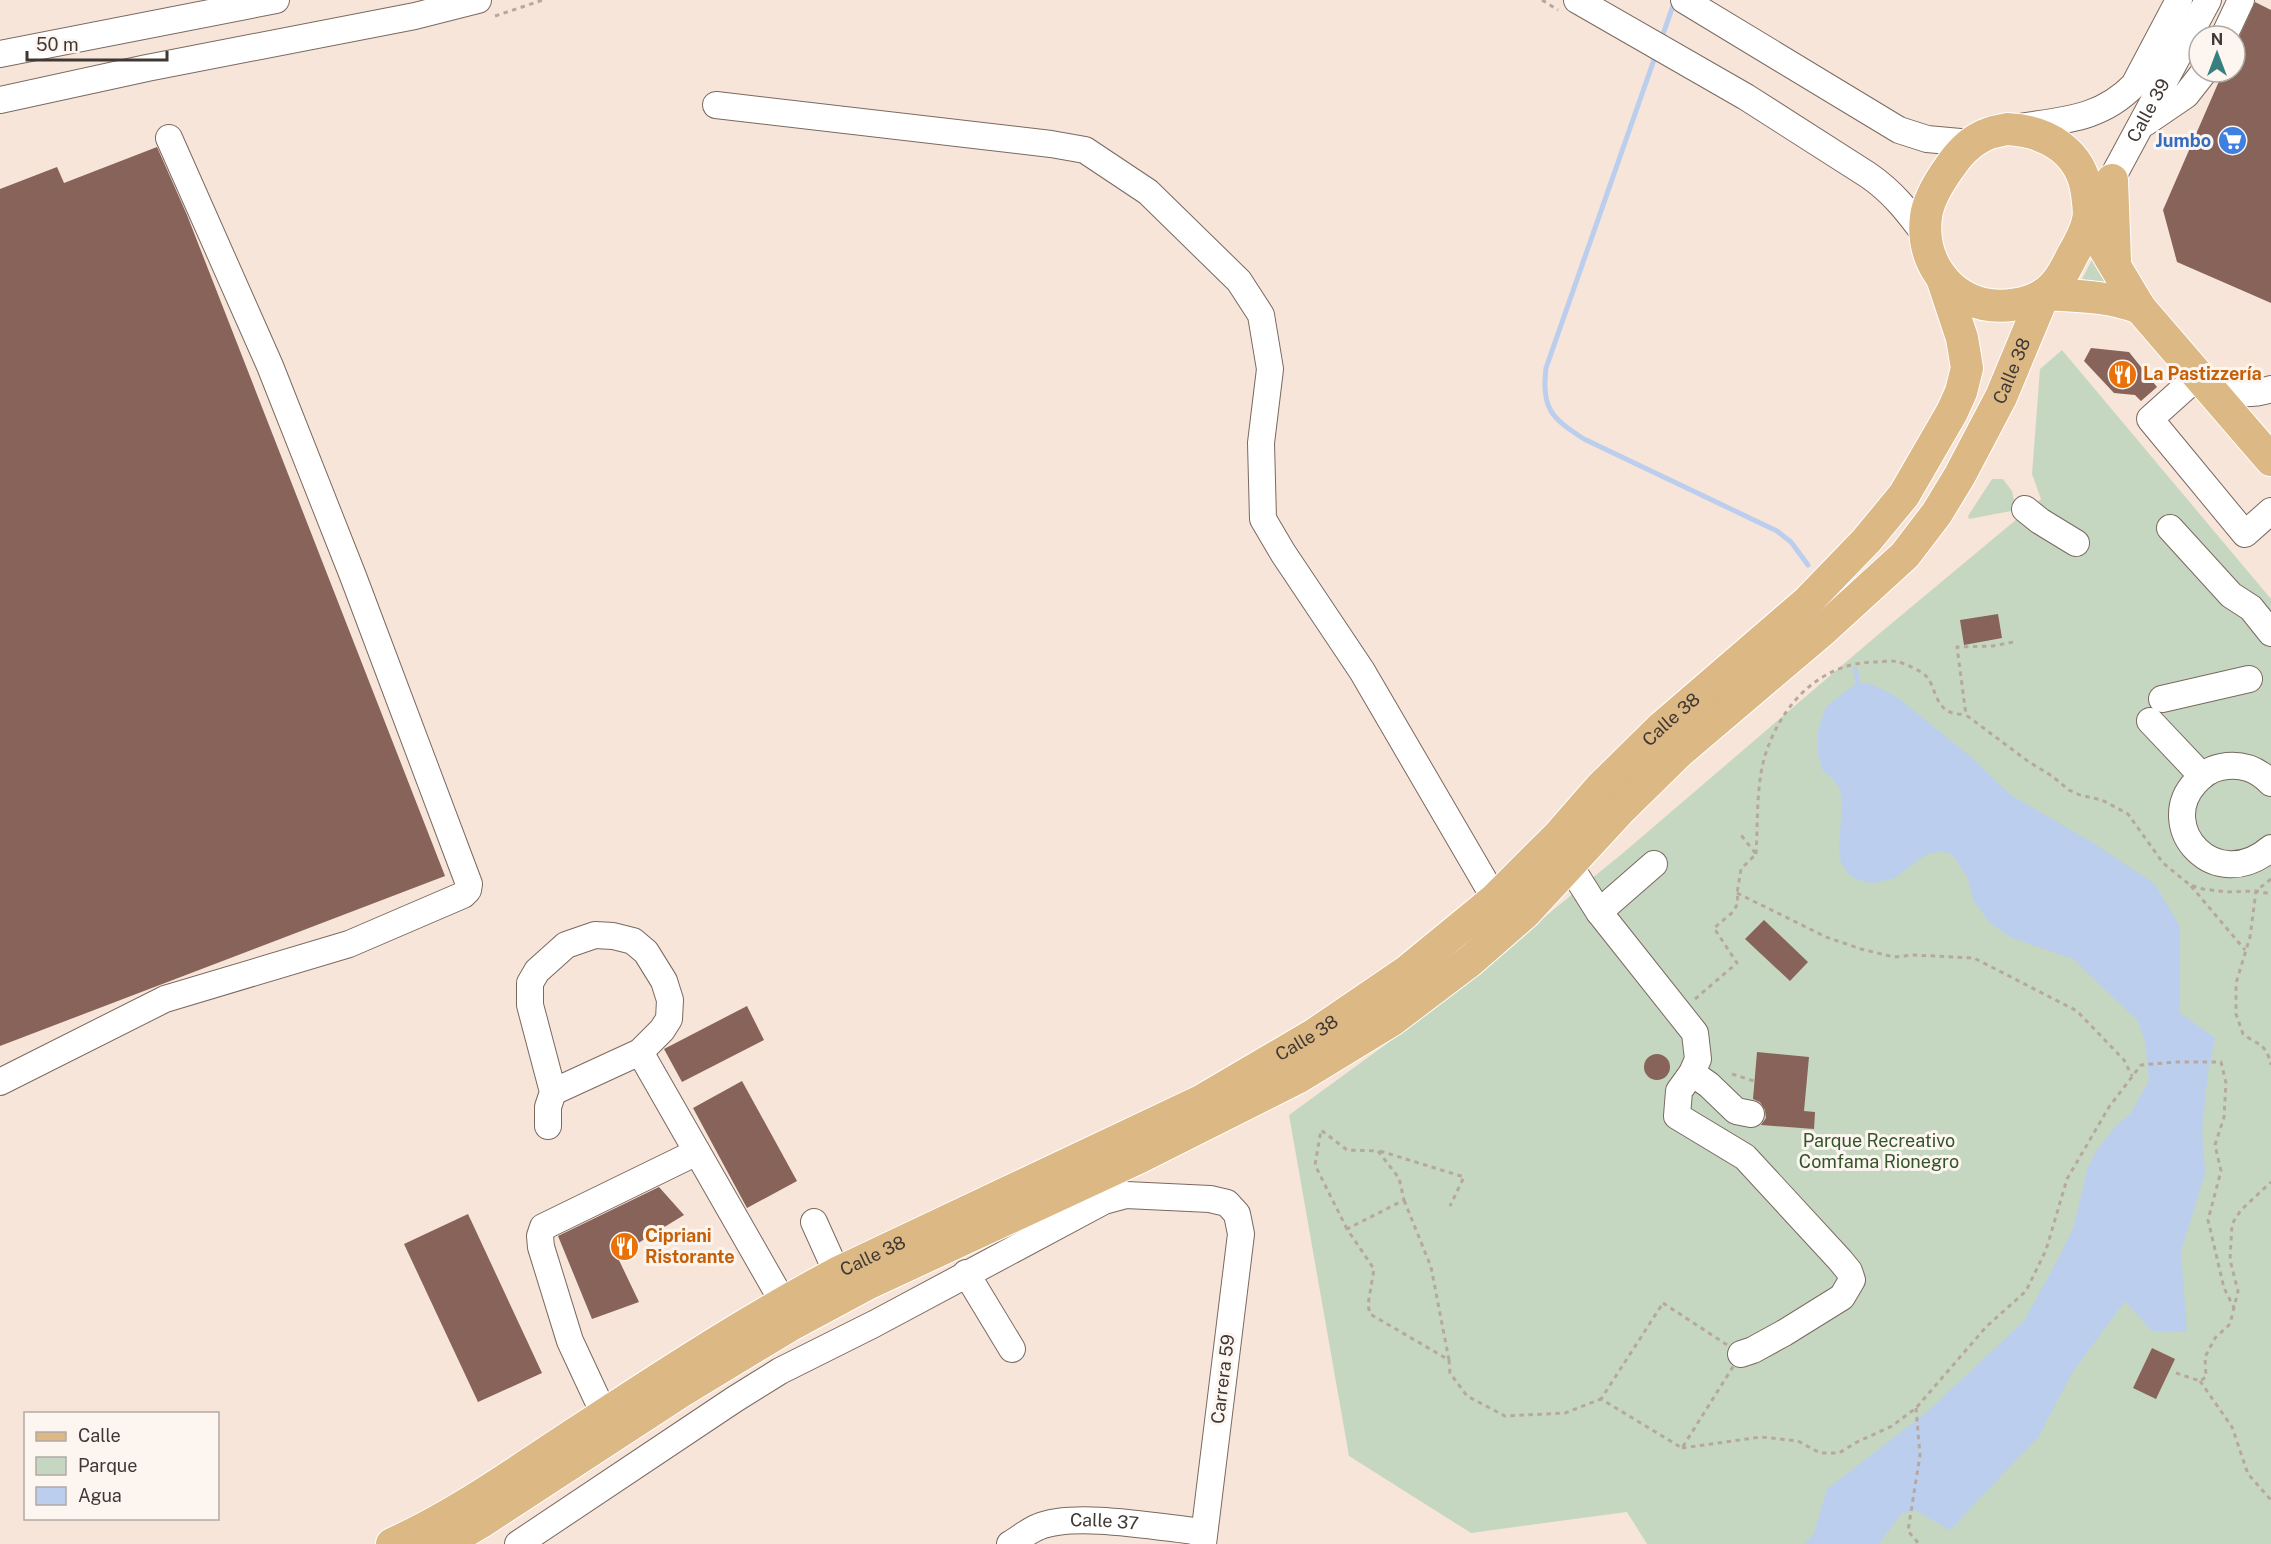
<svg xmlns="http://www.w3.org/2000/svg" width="2271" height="1544" viewBox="0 0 2271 1544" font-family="'Public Sans',sans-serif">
<rect width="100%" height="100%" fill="#f8e5d9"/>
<path fill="#c5d7c0" d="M2096 252 2109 282 2081 281Z
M2062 350 2271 599V1544H1647L1627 1512 1471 1533 1349 1456 1289 1115 1407 1029 1623 853 1880 633 2041 499 2032 474 2040 369Z
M1992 479H2003L2012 491 2015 505 2011 511 1969 519 1968 516Z"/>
<path fill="#bbceed" d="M1858 682 1874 685 1897 697 1971 757 2011 795 2093 843 2155 884 2180 927V1013L2215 1038 2208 1073 2202 1129 2205 1174 2181 1251 2187 1332 2152 1331 2125 1301 2072 1373 2039 1436 1950 1530 1917 1511 1902 1513 1879 1544H1805L1814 1533 1827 1489 1927 1412 2024 1321 2058 1259 2074 1226 2087 1170 2096 1151 2115 1127 2131 1113 2149 1080 2145 1042 2138 1021 2073 959 2010 937 1989 922 1974 901 1967 877 1953 855 1942 851 1927 854 1894 878 1875 883 1864 882 1850 876 1841 863 1839 848 1842 802 1840 789 1832 778 1823 771 1818 755V730L1826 707Z"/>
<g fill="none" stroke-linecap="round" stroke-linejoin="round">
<path stroke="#bbceed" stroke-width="5" d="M1661 40 1675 0
M1656 54 1546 368C1541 408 1551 418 1584 439L1777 531 1791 542 1808 565
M1855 669 1858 682"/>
</g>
<path fill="#87635a" d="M2255 2 2271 10V303L2177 262 2163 210 2223 72H2235V46Z
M157 147 187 215 445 876 0 1046V189L57 167 64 183Z
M2091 348 2129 352 2157 387 2141 401 2135 395 2114 393 2084 361Z
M1998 614 2002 638 1964 645 1960 620Z
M1764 920 1808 962 1790 981 1745 939Z
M747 1006 764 1040 682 1082 664 1049Z
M1757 1052 1809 1057 1804 1111 1815 1112 1814 1129 1761 1125 1766 1118 1765 1110 1760 1102 1753 1099Z
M1644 1067a13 13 0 1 1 26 0a13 13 0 1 1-26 0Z
M742 1081 797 1181 747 1208 693 1108Z
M659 1187 684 1215 617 1256 639 1302 592 1319 558 1236Z
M468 1214 542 1373 478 1402 404 1244Z
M2152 1348 2175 1359 2156 1399 2133 1388Z"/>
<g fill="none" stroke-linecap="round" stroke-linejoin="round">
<defs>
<g id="minor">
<path d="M1577 0 1746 97 1868 175C1893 192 1908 212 1926 236"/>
<path d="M1684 0 1899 130 1927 139 1971 143"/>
<path d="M2224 36 2241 0"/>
<path d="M0 54 276 0"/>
<path d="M0 100 147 68 415 16 478 0"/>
<path d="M716 105 1051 144 1085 150 1148 192 1239 281 1261 315 1270 369 1261 443 1263 519 1283 553 1362 671 1495 899"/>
<path d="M2145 123 2186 95 2204 72"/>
<path d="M2013 128C2060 120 2099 121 2134 85L2179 0"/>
<path id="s1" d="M2103 195 2208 0"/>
<path d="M2199 375 2150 419 2245 534 2271 511"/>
<path d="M2212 389C2232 393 2251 396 2271 389"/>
<path d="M2025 509 2040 521 2076 543"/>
<path d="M2170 528 2231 595 2251 608 2271 633"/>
<path d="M2162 699 2249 679"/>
<path d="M2150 721 2202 776"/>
<path d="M2271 783C2257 769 2242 763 2221 767 2210 769 2202 775 2195 783 2155 827 2215 896 2271 848"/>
<path d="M1570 866 1599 912 1695 1033 1698 1059 1692 1073 1679 1091 1677 1116 1745 1157 1840 1260 1849 1271 1852 1280 1842 1297 1784 1333 1753 1350 1741 1354"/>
<path d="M1599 912 1654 864"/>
<path d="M640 1052 783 1302"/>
<path d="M1692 1073 1709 1085 1736 1111 1751 1114"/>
<path d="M0 1082 165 999 349 944 463 895 468 890 469 884 353 576 270 366 169 138"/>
<path d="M548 1126V1107L553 1092 640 1052 662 1030 669 1019 670 1000 664 981 646 952 633 941 613 936 595 935 566 945 537 971 530 983V1005L553 1092"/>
<path d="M814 1222 837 1273"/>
<path d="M966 1273 1012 1349"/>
<path d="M604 1414 570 1341 541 1247 540 1236 543 1227 697 1152"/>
<path d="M518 1544 735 1399 780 1371 874 1324 1104 1201 1126 1195 1210 1199 1227 1203 1237 1214 1241 1234 1203 1544"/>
<path id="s2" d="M1010 1544C1019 1539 1028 1531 1038 1527 1075 1511 1162 1528 1204 1532"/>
</g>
<g id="major">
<path d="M2007 129C2046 131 2082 151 2087 194 2088 202 2090 212 2088 221 2085 232 2079 244 2073 254 2066 268 2058 285 2044 294 2027 305 2002 308 1983 304 1943 294 1921 256 1926 217 1928 200 1939 182 1949 168 1957 156 1967 144 1981 137 1989 132 1998 131 2007 129Z"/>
<path d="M2112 180 2115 261"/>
<path d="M2088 221 2140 308 2271 460"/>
<path id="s3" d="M392 1544C457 1515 516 1472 576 1433 661 1377 747 1321 837 1273L1201 1101 1315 1034 1406 972 1495 899 1559 835 1600 788 1662 727 1807 602 1866 541 1904 495 1952 412 1961 392 1967 368 1962 338 1942 278"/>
<path id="s4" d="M444 1544 481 1522 680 1392 789 1326 869 1283 1140 1157 1297 1078 1392 1020 1470 961 1525 913 1622 808 1678 753 1824 629 1905 555 1937 513 1960 475 2001 397 2044 294C2078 296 2108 296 2140 308"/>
</g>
</defs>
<use href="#minor" stroke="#7a695f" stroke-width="28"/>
<use href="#major" stroke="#fff" stroke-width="34"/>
<path stroke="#b7a89e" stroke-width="3" stroke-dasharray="4.5 4.5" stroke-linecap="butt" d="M1542 0 1558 10
M495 16 543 0
M2013 642 1993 646 1957 647 1966 715 2029 762 2052 776 2069 790 2080 795 2102 800 2128 814 2163 863 2190 885 2203 889 2226 892 2256 891 2271 894
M1756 854C1758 822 1756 790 1764 759 1779 707 1819 662 1876 662 1883 662 1892 660 1899 662 1906 664 1922 671 1927 677 1935 687 1935 704 1948 711 1952 714 1960 714 1966 715
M2271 879 2256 891 2250 937 2236 983V1014L2243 1034C2259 1046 2266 1043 2271 1065
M2191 886 2245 950
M1737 893 1826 937 1861 949 1894 957 1913 955 1974 958 2077 1011 2124 1060 2132 1076
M1695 999 1737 963 1714 928 1733 912 1738 903 1737 893 1741 869 1756 854 1741 835
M1732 1074 1754 1081
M1380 1151 1464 1177 1450 1206
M1347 1229 1315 1165 1321 1130 1347 1150 1378 1151 1399 1178 1404 1200 1347 1229 1374 1269 1368 1305 1370 1314 1449 1360 1431 1267 1404 1200
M1663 1303 1741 1354 1682 1448 1601 1399Z
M1449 1360 1450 1373 1467 1396 1505 1416 1565 1413 1601 1399
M2176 1373 2200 1381 2206 1377 2205 1357 2215 1338 2230 1324 2238 1291 2230 1260 2232 1224 2241 1210 2271 1182
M2200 1381 2232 1427 2248 1474 2271 1500
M1916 1408 1920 1455 1908 1531 1919 1544
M1682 1448 1761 1437 1798 1441 1820 1453H1839L1857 1442 1892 1426 1916 1408 1986 1327 2026 1291 2046 1250 2067 1179 2109 1107 2141 1065 2176 1062H2221L2226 1083 2224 1117 2215 1145 2221 1171 2208 1220 2224 1288 2234 1308"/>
<use href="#minor" stroke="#fff" stroke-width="26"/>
<use href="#major" stroke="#dbb884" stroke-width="32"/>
</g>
<defs>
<symbol id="supermarket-disc" viewBox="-11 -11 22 22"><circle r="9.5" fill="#3f7fe0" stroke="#fcf5f0"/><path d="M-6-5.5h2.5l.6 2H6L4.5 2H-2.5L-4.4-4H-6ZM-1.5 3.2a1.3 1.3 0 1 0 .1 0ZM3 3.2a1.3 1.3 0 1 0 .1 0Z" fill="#fff"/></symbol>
<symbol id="restaurant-disc" viewBox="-11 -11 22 22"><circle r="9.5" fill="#e8710a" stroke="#fcf5f0"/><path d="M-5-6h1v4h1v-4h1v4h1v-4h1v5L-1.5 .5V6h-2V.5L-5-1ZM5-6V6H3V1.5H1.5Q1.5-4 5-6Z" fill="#fff"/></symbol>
</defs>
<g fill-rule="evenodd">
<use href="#supermarket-disc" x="2216" y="124" width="33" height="33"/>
<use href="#restaurant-disc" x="2106" y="358" width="33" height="33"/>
<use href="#restaurant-disc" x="608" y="1230" width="33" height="33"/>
</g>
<g text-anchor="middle" stroke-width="6" stroke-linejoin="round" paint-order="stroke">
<g font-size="18" fill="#403834" stroke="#fcf5f0">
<text dy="6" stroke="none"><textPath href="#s1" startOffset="96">Calle 39</textPath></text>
<text dy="6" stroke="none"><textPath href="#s4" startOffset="1992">Calle 38</textPath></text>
<text dy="6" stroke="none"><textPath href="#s3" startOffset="1533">Calle 38</textPath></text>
<text dy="6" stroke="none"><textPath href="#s3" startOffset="1047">Calle 38</textPath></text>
<text dy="6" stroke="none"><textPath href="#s3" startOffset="561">Calle 38</textPath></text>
<text transform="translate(1223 1379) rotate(-83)" y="6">Carrera 59</text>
<text dy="6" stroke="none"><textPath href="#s2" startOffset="100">Calle 37</textPath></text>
</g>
<g font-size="18" font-weight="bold" fill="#366cbe" stroke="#fcf5f0" text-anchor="end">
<text x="2211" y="147">Jumbo</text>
</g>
<g font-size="18" font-weight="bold" fill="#c56008" stroke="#fcf5f0" text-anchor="start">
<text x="2143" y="380">La Pastizzería</text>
<text x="645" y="1242">Cipriani<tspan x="645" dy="21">Ristorante</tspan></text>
</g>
<g font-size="18" fill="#325429" stroke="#fcf5f0">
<text x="1879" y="1147">Parque Recreativo<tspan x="1879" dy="21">Comfama Rionegro</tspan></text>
</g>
</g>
<rect x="24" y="1412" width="195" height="108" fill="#fcf5f0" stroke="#b1a9a5" stroke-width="1.5"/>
<rect x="36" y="1432" width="30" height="9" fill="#dbb884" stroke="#b1a9a5" stroke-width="1.5"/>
<text x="78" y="1442" font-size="18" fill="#403834">Calle</text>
<rect x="36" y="1457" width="30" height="18" fill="#c5d7c0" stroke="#b1a9a5" stroke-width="1.5"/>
<text x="78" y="1472" font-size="18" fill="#403834">Parque</text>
<rect x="36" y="1487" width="30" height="18" fill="#bbceed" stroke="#b1a9a5" stroke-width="1.5"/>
<text x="78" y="1502" font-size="18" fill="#403834">Agua</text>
<g transform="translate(2217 54)"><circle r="28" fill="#fcf5f0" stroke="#b1a9a5" stroke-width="1.5"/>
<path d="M0-4.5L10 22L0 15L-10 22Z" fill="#388080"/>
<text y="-9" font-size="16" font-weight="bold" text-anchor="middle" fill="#403834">N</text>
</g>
<path d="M27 51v9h140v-9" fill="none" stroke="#403834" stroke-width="3"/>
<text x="36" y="51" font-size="18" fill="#403834" stroke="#fcf5f0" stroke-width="4.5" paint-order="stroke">50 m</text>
</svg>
